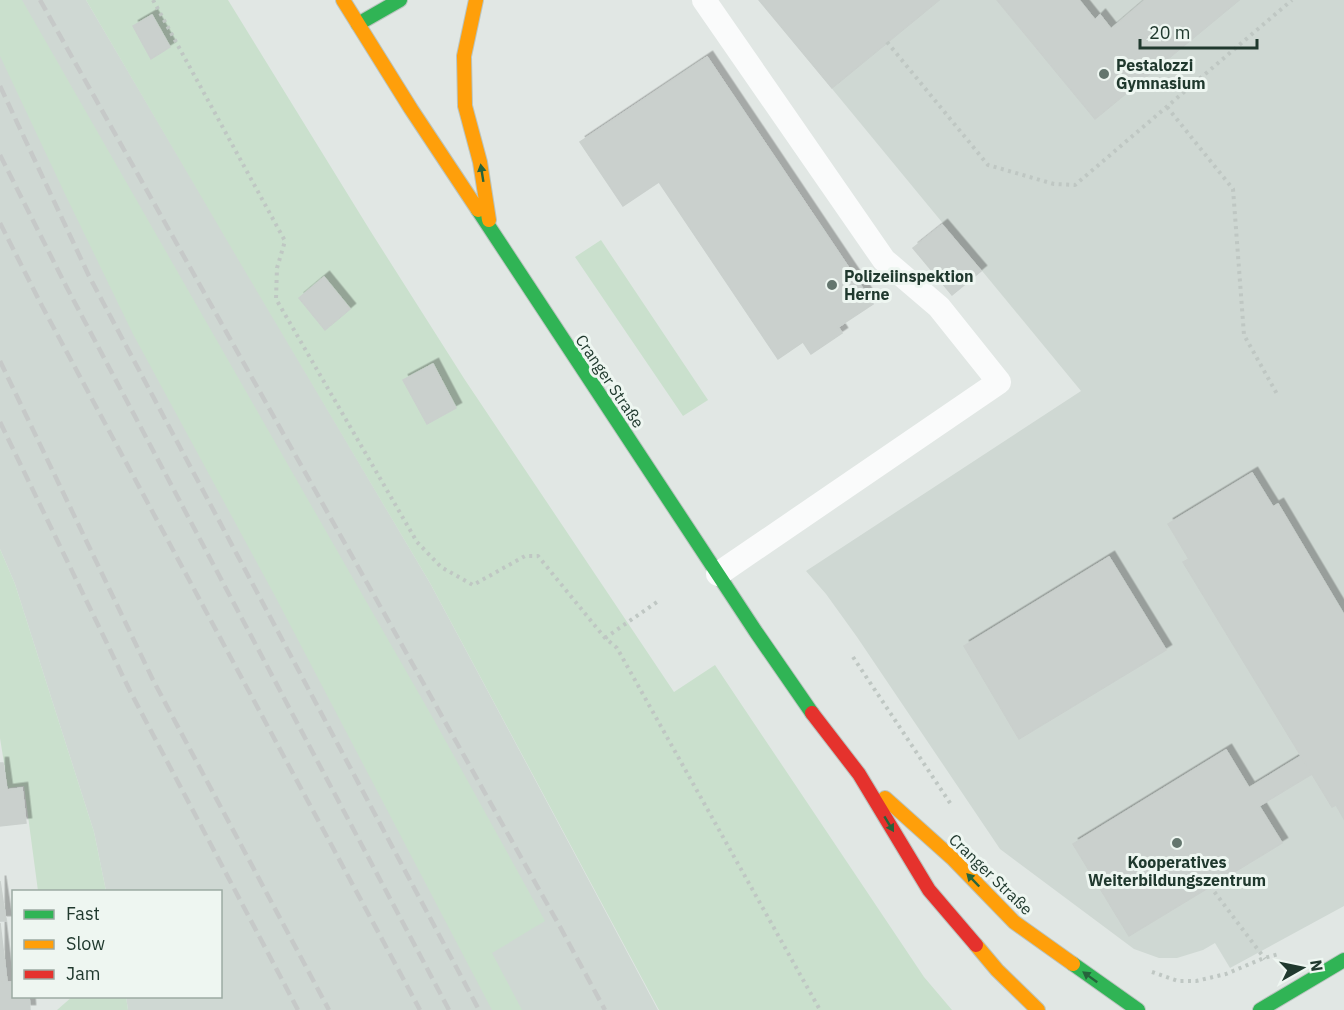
<svg xmlns="http://www.w3.org/2000/svg" width="1344" height="1010" viewBox="0 0 1344 1010" font-family="'IBM Plex Sans',sans-serif">
<defs>
<filter id="shadow"><feDropShadow dx="5.5" dy="-5.5" stdDeviation="0" flood-color="#0004"/></filter>
</defs>
<rect width="100%" height="100%" fill="#e1e7e4"/>
<path fill="#cfd8d3" d="M0 0H86L430 583 658 1010H128L126 997 220 996V892L106 891 94 832 15 584 0 549Z
M759 0H1344V906L1230 968 1215 943 1203 950 1177 958H1159L1134 949 1000 849 857 637 826 594 806 571 1081 391Z"/>
<path fill="#cae0cd" d="M0 0H22L434 720 545 921 492 953 522 1010H492L275 596 133 334 65 194 0 56Z
M86 0H228L371 232 465 380 674 692 715 665 924 977 952 1010H659L430 583 242 266Z
M601 240 708 400 683 416 575 257Z
M0 549 15 584 94 832 106 891H38L24 786 8 788 0 738Z
M73 996 126 997 128 1010H57Z"/>
<path fill="#cad0cd" stroke="#cad0cd" stroke-width="1.5" filter="url(#shadow)" d="M759 0H939L832 88Z
M997 0H1079L1095 20 1100 15 1111 29 1145 0H1239L1095 119Z
M152 15 170 47 151 59 133 26Z
M707 57 873 304 838 327 842 333 811 354 803 342 778 359 659 182 623 206 580 142Z
M942 225 981 271 952 295 913 248Z
M324 277 350 309 325 330 299 298Z
M433 364 456 408 427 424 403 380Z
M1252 473 1273 507 1278 504 1344 615V819L1336 805 1332 807 1183 562 1189 559 1168 524Z
M1109 557 1166 650 1019 739 964 646Z
M1226 750 1249 788 1301 756 1312 774 1259 806 1282 843 1129 936 1073 844Z
M0 763H3L7 791H0Z
M22 788 26 823 0 826V791Z
M0 881 6 921H0Z
M0 923 7 982 0 983Z
M7 982H14V996H29L30 1010H0V983Z"/>
<g fill="none" stroke-linecap="round" stroke-linejoin="round">
<defs>
<path id="fast" d="M358 24 400 0
M478 210 756 632 812 713
M1073 964 1138 1010
M1260 1010 1344 960"/>
<path id="slow" d="M343 0 411 109 478 210
M476 0 464 56 465 106 480 162 489 220
M885 798 952 858 1014 922 1073 964
M976 945 997 970 1038 1010"/>
<path id="jam" d="M812 713 859 774 929 890 976 945"/>
</defs>
<use href="#fast" stroke="#bac4bf" stroke-width="16"/>
<use href="#slow" stroke="#bac4bf" stroke-width="16"/>
<use href="#jam" stroke="#bac4bf" stroke-width="16"/>
<path stroke="#bfc7c3" stroke-width="4" stroke-dasharray="3 4.5" stroke-linecap="butt" d="M153 0 285 241 277 268 276 299 417 542 441 567 473 585 525 556H538L605 638 617 648 820 1010
M887 42 988 165 1054 184 1075 185 1292 0
M1167 107 1233 189 1244 335 1277 394
M605 638 657 602
M853 657 952 806
M1210 886 1265 959
M1152 972 1178 981H1196L1226 974 1264 958 1279 954"/>
<path stroke="#fafbfb" stroke-width="24" d="M704 0 884 260 939 307 999 382 718 574"/>
<use href="#fast" stroke="#30b455" stroke-width="14"/>
<use href="#slow" stroke="#ff9f0a" stroke-width="14"/>
<use href="#jam" stroke="#e5322d" stroke-width="14"/>
<path stroke="#c6c9c8" stroke-width="4.5" stroke-dasharray="12 6" stroke-linecap="butt" d="M40 0 559 925 605 1010
M0 86 89 276 479 1010
M0 155 66 286 449 1010
M0 223 42 306 420 1010
M0 361 153 680 329 1010
M0 422 130 691 298 1010"/>
</g>
<defs><path id="oneway-solid" d="M-6-.8H1V-3.2L6.5 0L1 3.2V.8H-6Z" transform="scale(1.5)"/></defs>
<g fill="#26643c">
<use href="#oneway-solid" transform="translate(482 173) rotate(-99)"/>
<use href="#oneway-solid" transform="translate(889 824) rotate(59)"/>
<use href="#oneway-solid" transform="translate(973 880) rotate(-134)"/>
<use href="#oneway-solid" transform="translate(1090 977) rotate(-144)"/>
</g>
<g fill="#64766e" stroke="#eef6f1" stroke-width="2">
<circle cx="1104" cy="74" r="6"/>
<circle cx="832" cy="285" r="6"/>
<circle cx="1177" cy="843" r="6"/>
</g>
<g text-anchor="middle" stroke-width="6" stroke-linejoin="round" paint-order="stroke">
<g font-size="16" font-weight="bold" fill="#20392e" stroke="#eef6f1" text-anchor="start">
<text x="1116" y="71">Pestalozzi<tspan x="1116" dy="18">Gymnasium</tspan></text>
<text x="844" y="282">Polizeiinspektion<tspan x="844" dy="18">Herne</tspan></text>
<text x="1177" y="868" text-anchor="middle">Kooperatives<tspan x="1177" dy="18">Weiterbildungszentrum</tspan></text>
</g>
<g font-size="16" fill="#20392e" stroke="#eef6f1">
<text transform="translate(610 381) rotate(56)" y="6">Cranger Straße</text>
<text transform="translate(991 874) rotate(44)" y="6">Cranger Straße</text>
</g>
</g>
<rect x="12" y="890" width="210" height="108" fill="#eef6f1" stroke="#9caaa3" stroke-width="1.5"/>
<rect x="24" y="910" width="30" height="9" fill="#30b455" stroke="#9caaa3" stroke-width="1.5"/>
<text x="66" y="920" font-size="18" fill="#20392e">Fast</text>
<rect x="24" y="940" width="30" height="9" fill="#ff9f0a" stroke="#9caaa3" stroke-width="1.5"/>
<text x="66" y="950" font-size="18" fill="#20392e">Slow</text>
<rect x="24" y="970" width="30" height="9" fill="#e5322d" stroke="#9caaa3" stroke-width="1.5"/>
<text x="66" y="980" font-size="18" fill="#20392e">Jam</text>
<g transform="translate(1302 968) rotate(81)" stroke="#eef6f1" stroke-width="4.5" paint-order="stroke">
<path d="M0-4.5L10 22L0 15L-10 22Z" fill="#20392e"/>
<text y="-9" font-size="16" font-weight="bold" text-anchor="middle" fill="#20392e">N</text>
</g>
<path d="M1140 39v9h117v-9" fill="none" stroke="#20392e" stroke-width="3"/>
<text x="1149" y="39" font-size="18" fill="#20392e" stroke="#eef6f1" stroke-width="4.5" paint-order="stroke">20 m</text>
</svg>
